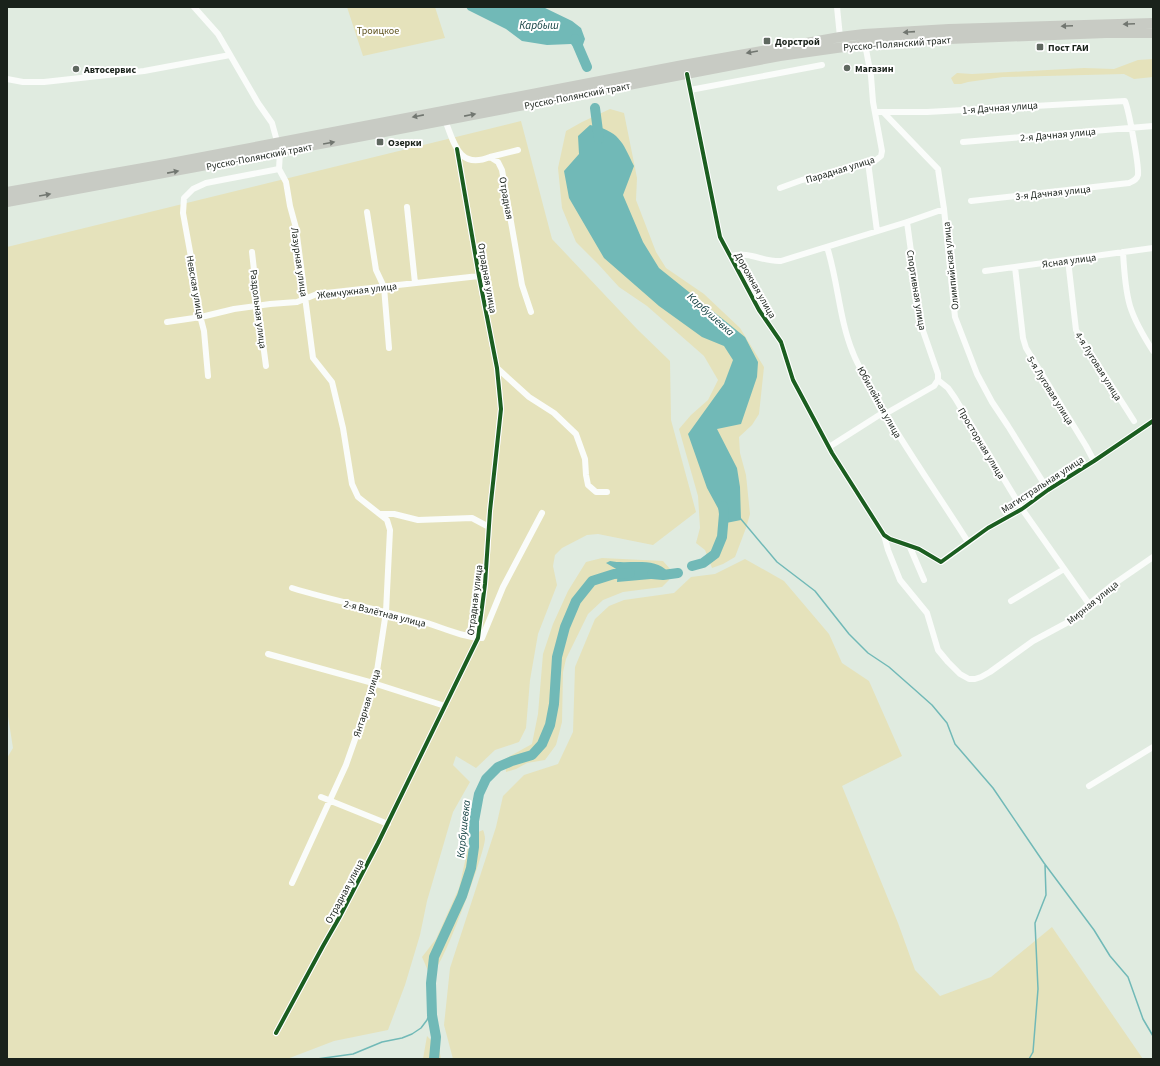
<svg xmlns="http://www.w3.org/2000/svg" width="1160" height="1066" viewBox="0 0 1160 1066" font-family="'Source Sans 3',sans-serif">
<rect width="100%" height="100%" fill="#e0ebe0"/>
<path fill="#e5e2bb" d="M347 7H435L445 38 363 56Z
M1153 59V77L1134 79 1124 74 1003 77 968 82 961 84H954L951 78 957 73 972 74 1084 68 1114 69 1138 60Z
M610 109 624 113 637 178 636 200 656 252 666 268 704 294 740 328 764 367 759 414 752 425 739 437 740 453 746 475 750 514 746 528 735 557 723 564 712 568 705 550 696 543 700 528 698 496 679 429 691 415 708 400 718 380 704 356 647 306 619 287 598 264 576 242 562 208 558 168 566 131 582 122Z
M521 121 552 239 637 329 670 361 671 420 696 512 653 545 598 534 587 535 562 548 555 555 553 566 557 585 538 634 530 680 526 728 519 742 495 750 476 768 456 756 453 765 470 782 453 812 427 901 420 935 405 985 388 1030 334 1041 287 1059H7V758L13 748 7 710V247Z
M602 558 663 561 671 570 669 580 662 587 623 592 603 600 588 614 566 659 563 672 562 722 556 745 545 760 527 763 516 769 506 772 505 759 532 744 538 714 543 654 553 624 568 591 586 562Z
M745 559 784 581 829 634 842 663 869 681 902 756 842 786 898 923 915 970 940 996 991 977 1052 927 1143 1059H453L444 1025 450 968 496 827 503 796 524 775 558 764 573 732 575 667 595 619 609 606 624 600 674 593 691 577 715 574Z
M483 830C484 832 485 836 485 839 484 855 445 961 434 971 433 972 431 972 429 973L422 957 436 939 459 888 469 844 476 833Z
M427 1036 439 1048 441 1059H423Z"/>
<path fill="#71b9b7" d="M466 7H543L572 21 581 28 585 39 580 53 571 44 547 45 522 41 506 29 468 10Z
M590 125C619 131 622 141 634 166L623 195 643 242 659 268 745 337 758 362 757 377 741 424 717 429 737 468 740 487 741 520 726 523 707 488 688 434 724 384 733 360 724 346 702 337 659 306 604 258 569 198 564 171 579 154 578 136Z
M610 561C628 565 655 556 668 572L662 578 617 582 618 570 606 563Z"/>
<g fill="none" stroke-linecap="round" stroke-linejoin="round">
<path stroke="#71b9b7" stroke-width="1.5" d="M740 518 777 562 815 591 849 634 868 653 889 667 914 689 932 705 947 723 955 744 993 788 1044 863 1094 930 1110 956 1128 977 1143 1019 1153 1036
M317 1059 353 1054 382 1042 402 1038 412 1034 421 1028 427 1020 432 1007
M1029 1059 1033 1052 1038 989 1035 923 1046 895 1045 865"/>
<path stroke="#71b9b7" stroke-width="10" d="M575 39 587 67
M595 108 599 139
M692 566 703 563 715 554 722 537 724 514 723 506
M652 574 663 575 678 573
M434 1059 436 1037 432 1015 431 983 434 957 462 896 471 868 474 847V821L479 794 486 779 498 767 512 761 532 755 542 744 550 725 554 704 557 657 565 627 576 601 592 581 614 574 630 573"/>
<path stroke="#fafcfa" stroke-width="6" d="M194 7 218 34 258 103 272 123 280 152 279 169
M837 7 840 37
M687 74 720 237 759 310 781 342 793 380 832 453 884 535 890 539 919 549 941 562 988 528 1022 509 1048 490 1094 461 1153 421
M7 79 23 82H44L144 71 230 55
M690 90 822 65
M875 112H927L1125 101C1129 111 1139 165 1138 175 1137 180 1133 181 1129 183L971 201
M884 113 938 169 944 209 955 317 977 374 992 402 1008 426 1048 490
M445 120C454 143 459 170 490 157L498 162 502 170 522 285 531 312
M963 142 1153 126
M490 157 518 150
M868 162 877 231
M279 169 286 182 290 206 296 228 313 358 332 382 343 428 352 484 358 497 387 520 390 530 386 612 377 671 359 728 346 765 292 883
M780 188 802 180 841 171 876 160 881 156 882 151 873 102 871 76 865 44
M407 207 415 283
M367 212 376 270 384 287 389 348
M907 222 921 325 938 374V380
M827 247C838 281 839 319 853 353 858 366 866 378 872 390 901 443 936 491 968 542
M252 252 258 306 266 366
M1123 252C1124 270 1125 289 1130 306 1135 322 1144 337 1153 351
M731 256C751 251 762 262 781 261L907 222 944 209
M1068 260 1076 330 1134 421
M1015 267 1023 338 1026 348 1086 446 1094 461
M985 271 1153 248
M167 322 201 317 234 309 270 304 297 302 317 294 479 276
M497 368 529 397 554 413 576 434 585 459 586 475 588 485 596 492H607
M208 376 204 331 198 308 193 268 183 213 184 198 193 189 206 183 279 169
M938 380 948 388 955 398 1022 509 1089 604
M885 414 934 386 938 380
M829 447 884 412
M381 514H394L418 520 472 518 489 527
M884 535 888 550 900 580 927 613 938 650 948 662 960 674 969 679H975L981 677 990 672 1033 641 1072 620 1089 604 1111 586 1153 557
M909 545 924 580
M292 588C334 601 377 609 420 621 440 626 460 637 482 638L503 587 542 513
M1011 601 1064 569
M268 654 373 683 445 706
M1089 786 1153 747
M321 797 388 824
M276 1033 323 946 339 918 378 843 478 638 485 584 490 511 501 409 497 368 479 276 457 149"/>
<path stroke="#c8cbc4" stroke-width="10" d="M7 192 166 164 683 65 840 37 864 34 949 29 1153 23
M7 202 358 137 780 56 865 44 949 39 1106 33H1153"/>
<defs>
<path id="cycleway" d="M687 74 720 237 759 310 781 342 793 380 832 453 884 535 890 539 919 549 941 562 988 528 1022 509 1048 490 1094 461 1153 421
M276 1033 323 946 339 918 378 843 478 638 485 584 490 511 501 409 497 368 479 276 457 149"/>
</defs>
<use href="#cycleway" stroke="#fff" stroke-width="6"/>
<use href="#cycleway" stroke="#1b5e20" stroke-width="4"/>
</g>
<defs><path id="oneway-solid" d="M-6-.8H1V-3.2L6.5 0L1 3.2V.8H-6Z"/></defs>
<g fill="#717670">
<use href="#oneway-solid" transform="translate(1129 24) rotate(178)"/>
<use href="#oneway-solid" transform="translate(1067 26) rotate(178)"/>
<use href="#oneway-solid" transform="translate(909 32) rotate(176)"/>
<use href="#oneway-solid" transform="translate(752 52) rotate(170)"/>
<use href="#oneway-solid" transform="translate(470 115) rotate(-11)"/>
<use href="#oneway-solid" transform="translate(418 116) rotate(169)"/>
<use href="#oneway-solid" transform="translate(329 143) rotate(-10)"/>
<use href="#oneway-solid" transform="translate(173 172) rotate(-11)"/>
<use href="#oneway-solid" transform="translate(45 195) rotate(-10)"/>
</g>
<g fill="#5f6860" stroke="#fff" stroke-width="1.5">
<rect x="763" y="37" width="8" height="8" rx="2"/>
<rect x="1036" y="43" width="8" height="8" rx="2"/>
<circle cx="847" cy="68" r="4"/>
<circle cx="76" cy="69" r="4"/>
<rect x="376" y="138" width="8" height="8" rx="2"/>
</g>
<g text-anchor="middle" stroke-width="4" stroke-linejoin="round" paint-order="stroke">
<g font-size="10" fill="#5e521e" stroke="#fff">
<text x="378" y="34">Троицкое</text>
</g>
<g font-size="10" font-weight="bold" fill="#1a221b" stroke="#fff" text-anchor="start">
<text x="775" y="45">Дорстрой</text>
<text x="1048" y="51">Пост ГАИ</text>
<text x="855" y="72">Магазин</text>
<text x="84" y="73">Автосервис</text>
<text x="388" y="146">Озерки</text>
</g>
<g font-size="10" fill="#1a221b" stroke="#fff">
<text transform="translate(897 43) rotate(-4)" y="4">Русско-Полянский тракт</text>
<text transform="translate(577 95) rotate(-11)" y="4">Русско-Полянский тракт</text>
<text transform="translate(1000 107) rotate(-4)" y="4">1-я Дачная улица</text>
<text transform="translate(1058 134) rotate(-5)" y="4">2-я Дачная улица</text>
<text transform="translate(259 156) rotate(-11)" y="4">Русско-Полянский тракт</text>
<text transform="translate(840 169) rotate(-17)" y="4">Парадная улица</text>
<text transform="translate(1053 192) rotate(-6)" y="4">3-я Дачная улица</text>
<text transform="translate(507 198) rotate(80)" y="4">Отрадная</text>
<text transform="translate(1069 260) rotate(-8)" y="4">Ясная улица</text>
<text transform="translate(300 262) rotate(82)" y="4">Лазурная улица</text>
<text transform="translate(950 266) rotate(-96)" y="4">Олимпийская улица</text>
<text transform="translate(488 278) rotate(80)" y="4">Отрадная улица</text>
<text transform="translate(756 285) rotate(61)" y="4">Дорожная улица</text>
<text transform="translate(196 287) rotate(80)" y="4">Невская улица</text>
<text transform="translate(357 290) rotate(-7)" y="4">Жемчужная улица</text>
<text transform="translate(917 290) rotate(81)" y="4">Спортивная улица</text>
<text transform="translate(259 309) rotate(83)" y="4">Раздольная улица</text>
<text transform="translate(1099 366) rotate(58)" y="4">4-я Луговая улица</text>
<text transform="translate(1051 390) rotate(58)" y="4">5-я Луговая улица</text>
<text transform="translate(880 402) rotate(61)" y="4">Юбилейная улица</text>
<text transform="translate(982 443) rotate(59)" y="4">Просторная улица</text>
<text transform="translate(1042 484) rotate(-33)" y="4">Магистральная улица</text>
<text transform="translate(474 600) rotate(-83)" y="4">Отрадная улица</text>
<text transform="translate(1092 602) rotate(-39)" y="4">Мирная улица</text>
<text transform="translate(385 613) rotate(14)" y="4">2-я Взлётная улица</text>
<text transform="translate(366 703) rotate(-73)" y="4">Янтарная улица</text>
<text transform="translate(344 891) rotate(-62)" y="4">Отрадная улица</text>
</g>
<g font-size="11" font-style="italic" fill="#0d3b3c" stroke="#fff">
<text x="539" y="29">Карбыш</text>
<text transform="translate(711 314) rotate(42)" y="4">Карбушевка</text>
<text transform="translate(463 829) rotate(-84)" y="4">Карбушевка</text>
</g>
</g>
<rect width="1160" height="1066" fill="none" stroke="#1a221b" stroke-width="16"/>
</svg>
